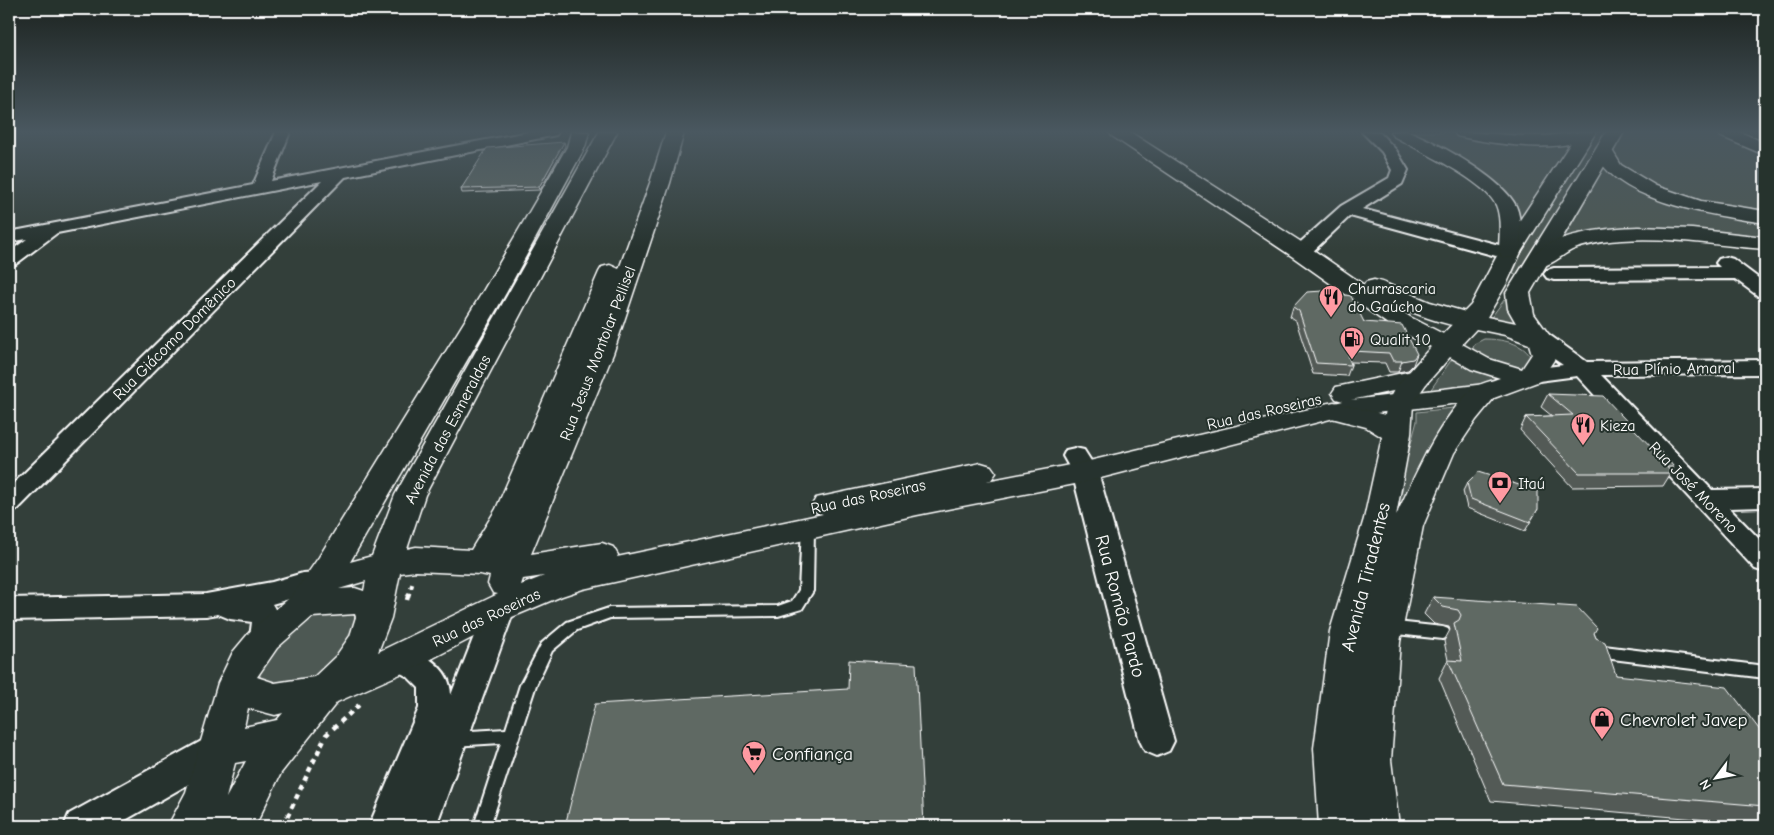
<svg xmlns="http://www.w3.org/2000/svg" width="1774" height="835" viewBox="0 0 1774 835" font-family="'Comic Neue',sans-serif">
<rect width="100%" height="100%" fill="#333f3a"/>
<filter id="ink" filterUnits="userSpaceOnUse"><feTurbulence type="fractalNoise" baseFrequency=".02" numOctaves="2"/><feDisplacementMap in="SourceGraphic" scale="10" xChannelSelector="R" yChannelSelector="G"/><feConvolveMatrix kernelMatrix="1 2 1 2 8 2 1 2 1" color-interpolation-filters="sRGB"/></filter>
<g filter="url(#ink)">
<path fill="#4d5853" stroke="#a6aca9" d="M1404 132H1456L1463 134 1574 138 1514 231 1509 203Z
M1466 132H1574C1552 142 1491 136 1466 132Z
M1594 132H1605L1518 275 1513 273 1522 252Z
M1625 132H1713L1765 156V215L1735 212 1642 184 1611 157Z
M1605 166 1617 177 1755 219 1765 220V241L1675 233 1561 243Z
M1507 296 1523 328 1490 319Z
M1484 339C1500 339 1525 342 1532 360L1526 367 1511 368 1476 354 1473 349 1474 344Z
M1454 356 1509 379 1484 387 1427 395Z
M1453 408 1426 451 1392 540 1365 661 1356 750 1363 826H1355L1350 746 1359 659 1386 537 1417 421V412Z
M345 611 354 615 358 626 331 670 295 685 268 682 260 677V666L265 657 312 615Z"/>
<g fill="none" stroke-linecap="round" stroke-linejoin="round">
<defs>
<path id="service" d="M808 523 813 525 814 528 813 591 802 609 778 616 610 618 577 630 552 651 536 685 490 826H474L501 743 453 746 447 744 445 739 447 734 453 732 506 729 520 685 542 643 567 622 609 608 778 606 792 601 799 590 802 528 803 525Z
M1387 621 1443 627 1448 629 1450 633 1448 637 1443 639 1387 633 1382 631 1380 627 1382 623Z
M1596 645 1765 666V678L1596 657 1591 655 1589 651 1591 647Z"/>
<path id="minor" d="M276 132H290L271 181 528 132H558L556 135 551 136 345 177 18 509 9 512V488L322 181 57 233 16 264 9 266V252L27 239 9 242V232L253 185Z
M1362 132 1380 133 1396 150 1408 170 1402 184 1362 209 1503 246 1505 250 1503 254 1496 256 1350 216 1308 256 1301 258 1294 256 1292 252 1294 248 1341 206 1389 178 1392 170 1382 152Z
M1726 257 1733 259 1765 283V298L1758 296 1735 279 1554 280 1547 278 1544 274 1547 270 1554 268 1720 267 1716 263 1719 259Z
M1540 333 1548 334 1587 362 1765 360V374L1601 375 1712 490 1765 489V507L1729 508 1765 545V572L1755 569 1577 376 1531 382 1523 380 1520 375 1523 370 1563 365 1532 344 1529 339 1532 334Z
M1075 448 1084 450 1098 472 1174 741 1169 751 1157 756 1145 751 1140 741 1072 472 1063 456 1066 450Z
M318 572 328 575 332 583 328 591 303 595 272 604C282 621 285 628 276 647L265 650 254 647 250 638 252 622 230 619 218 614 206 616 9 620V598L206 594 272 582 303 573Z
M500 597 510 600 515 608 436 826H369L419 708V688L408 677 390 667 385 658 390 649 401 645C424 653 451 668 451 695L485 608 490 600Z
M219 734 231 738 236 749 231 760 115 826H64L69 814 207 738Z"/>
<path id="tertiary" d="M1109 132H1130L1309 247 1364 285 1366 282 1374 280 1382 282 1430 302 1480 316 1483 321 1480 326C1456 332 1412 312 1390 303L1410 317 1455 340 1458 345 1455 350 1446 352 1437 350 1392 327 1293 257 1112 136Z"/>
<path id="secondary" d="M571 132H589L585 147 506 293 350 562 372 556 395 495 599 132H617L425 495 407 549 416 547 471 550 496 509 599 272 602 267 610 265 619 269 650 183 666 132H684L670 183 613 354 531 554 602 543 613 547 618 555 617 557 823 514 816 512 812 505 816 498 981 463 991 466 996 473 991 480 987 481 1085 462 1343 401 1336 399 1332 393 1336 387 1417 370 1426 372 1430 378 1426 384 1351 400 1485 384 1494 386 1498 392 1494 398 1485 400 1334 418 1085 482 917 515 583 589 562 596 512 617 414 668 337 702 281 773 255 826H212L213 824 212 826H168L186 792 218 683 233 652 253 628 292 596 319 557 482 293 567 147ZM416 571 480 574 490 576 488 584 493 593 498 594 378 652 391 618 400 573ZM544 576 521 585 523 579ZM366 581 364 591 355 588 339 589ZM355 614 356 617 350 636 336 656 314 677 275 683 257 677 277 648 312 617ZM248 708 275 715 283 713 277 720 244 727ZM246 761 226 798 235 763Z"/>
<path id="primary" d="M1578 132H1596L1521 252 1507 283 1487 317 1516 323 1508 309 1506 293 1606 132H1624L1530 293 1534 314 1552 339 1558 354 1540 381 1494 398 1476 420 1454 453 1423 526 1400 642 1391 760 1399 826H1319L1314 748 1330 631 1364 519 1382 437 1366 427 1324 416 1320 410 1324 404 1334 402 1385 415 1387 403 1395 388 1437 340 1471 305 1499 252ZM1476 329 1505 335 1529 344 1532 354 1522 369 1489 359 1462 344ZM1450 357 1471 369 1500 378C1492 381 1480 383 1474 388 1440 417 1415 475 1396 516L1411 434 1413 403 1426 384Z"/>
<path id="motorway" d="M1390 132C1397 132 1407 130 1413 133 1440 144 1504 180 1516 206 1522 219 1520 238 1521 252L1518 257 1510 258 1502 257 1499 252C1499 238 1502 219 1496 205 1484 180 1418 150 1393 136Z
M1454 132C1482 132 1509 136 1536 136 1555 136 1572 132 1591 132 1573 158 1483 142 1457 136Z
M1717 132H1740L1765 143V155L1720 136Z
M1604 146 1610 147 1621 165 1656 186 1701 201 1765 211V223C1718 216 1613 202 1595 151L1598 147Z
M1639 227 1692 229 1765 237V249C1711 245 1656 234 1602 242 1592 244 1581 246 1572 250 1558 257 1548 270 1531 266L1528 261C1547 233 1608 228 1639 227Z"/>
</defs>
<use href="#service" stroke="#fff" stroke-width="4"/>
<use href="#minor" stroke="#fff" stroke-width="4"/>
<use href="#tertiary" stroke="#fff" stroke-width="3"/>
<use href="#secondary" stroke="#fff" stroke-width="3"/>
<use href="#primary" stroke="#fff" stroke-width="3"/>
<use href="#motorway" stroke="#fff" stroke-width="3"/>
<path stroke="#fff" stroke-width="4" stroke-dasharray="4.5 4.5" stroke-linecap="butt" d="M408 597 413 582"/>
<path stroke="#fff" stroke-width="4.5" stroke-dasharray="5 5" stroke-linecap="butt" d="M407 600 408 596
M283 826 326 735 359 705"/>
<use href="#service" fill="#26332d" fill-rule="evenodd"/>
<use href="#minor" fill="#26332d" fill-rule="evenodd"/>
<use href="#tertiary" fill="#26332d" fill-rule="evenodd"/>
<use href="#secondary" fill="#26332d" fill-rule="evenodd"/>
<use href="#primary" fill="#26332d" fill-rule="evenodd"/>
<use href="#motorway" fill="#26332d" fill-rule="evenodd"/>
</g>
<path fill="#525a56" stroke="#fff" d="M564 142 565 146 540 190 462 193 461 189Z
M1340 294 1364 322 1413 365 1408 370 1398 372H1389L1385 363 1351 362V365L1347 376 1313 374 1296 321 1290 317 1293 307Z
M1548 394 1654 450 1674 467 1670 472 1671 473 1663 486 1572 487 1520 430 1526 417 1552 416 1541 407Z
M1467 483 1538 509 1525 531 1467 508 1463 491Z
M1433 597 1594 633 1596 638 1616 675 1765 737V825L1491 801 1439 678 1448 660 1444 641 1450 630 1449 627 1434 624 1424 614Z"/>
<path fill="#424a46" stroke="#fff" d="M564 142 565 146 540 190 539 187Z
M1417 354 1413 365 1408 370 1398 372 1402 361Z"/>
<path fill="#5f6964" stroke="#fff" d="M564 142 539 187 461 189 487 148Z
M1339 290 1340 294 1351 296 1364 322 1402 325 1417 354 1413 359 1402 361H1393L1389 353 1352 351 1354 355 1348 354 1351 365 1316 363 1299 311 1293 307 1307 292Z
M1548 394 1603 396 1654 450 1660 451 1674 467H1667L1671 473H1579L1526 417 1573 415Z
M1478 472 1538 491V509L1530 522 1471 499 1467 483Z
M1433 597 1577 607 1597 628 1594 633 1596 638 1605 642 1616 675 1727 687 1765 737V806L1503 784 1448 660 1462 661 1454 623 1459 620 1461 615 1458 610 1443 607Z
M849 660 916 664 924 826H565L595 704 848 689Z"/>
</g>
<linearGradient id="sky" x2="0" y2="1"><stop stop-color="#1c2320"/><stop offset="0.53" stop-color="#4a5860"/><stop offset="1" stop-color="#4a5860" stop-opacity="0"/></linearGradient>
<rect width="1774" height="249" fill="url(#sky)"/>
<defs>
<symbol id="restaurant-pin" viewBox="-11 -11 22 30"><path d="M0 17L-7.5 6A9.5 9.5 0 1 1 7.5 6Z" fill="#ff9aa2" stroke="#26332d"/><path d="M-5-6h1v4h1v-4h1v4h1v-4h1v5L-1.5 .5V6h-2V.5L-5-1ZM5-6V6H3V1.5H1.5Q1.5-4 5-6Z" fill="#111"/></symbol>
<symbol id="fuel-pin" viewBox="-11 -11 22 30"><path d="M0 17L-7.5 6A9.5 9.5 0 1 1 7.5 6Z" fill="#ff9aa2" stroke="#26332d"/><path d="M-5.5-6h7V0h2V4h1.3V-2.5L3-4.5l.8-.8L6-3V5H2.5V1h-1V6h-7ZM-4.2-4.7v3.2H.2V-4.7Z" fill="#111"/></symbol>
<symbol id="bank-pin" viewBox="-11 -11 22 30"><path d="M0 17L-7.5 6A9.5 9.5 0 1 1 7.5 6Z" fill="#ff9aa2" stroke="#26332d"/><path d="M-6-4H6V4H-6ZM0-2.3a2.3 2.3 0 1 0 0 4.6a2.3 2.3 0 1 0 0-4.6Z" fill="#111"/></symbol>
<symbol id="shop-pin" viewBox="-11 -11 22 30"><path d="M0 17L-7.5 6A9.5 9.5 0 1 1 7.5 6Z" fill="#ff9aa2" stroke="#26332d"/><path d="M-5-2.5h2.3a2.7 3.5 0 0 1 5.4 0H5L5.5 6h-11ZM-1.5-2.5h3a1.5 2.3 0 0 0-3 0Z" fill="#111"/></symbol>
<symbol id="supermarket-pin" viewBox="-11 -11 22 30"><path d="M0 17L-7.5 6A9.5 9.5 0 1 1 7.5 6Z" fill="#ff9aa2" stroke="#26332d"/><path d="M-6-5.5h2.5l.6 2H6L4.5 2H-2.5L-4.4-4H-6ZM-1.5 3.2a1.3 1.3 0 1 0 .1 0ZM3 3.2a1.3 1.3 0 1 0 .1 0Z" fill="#111"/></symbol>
</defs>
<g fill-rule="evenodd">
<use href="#restaurant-pin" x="1317" y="283" width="28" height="38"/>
<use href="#fuel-pin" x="1338" y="325" width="28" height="38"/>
<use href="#restaurant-pin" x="1569" y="411" width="28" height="38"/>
<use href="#bank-pin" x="1486" y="469" width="28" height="38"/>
<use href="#shop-pin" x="1588" y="705" width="28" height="38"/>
<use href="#supermarket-pin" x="740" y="739" width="28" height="38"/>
</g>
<g text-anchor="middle" stroke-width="4" stroke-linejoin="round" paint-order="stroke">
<g font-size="16" fill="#fff" stroke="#26332d" text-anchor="start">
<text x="1348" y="294">Churrascaria<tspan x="1348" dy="18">do Gaúcho</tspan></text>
<text x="1370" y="345">Qualit 10</text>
<text x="1600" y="431">Kieza</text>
<text x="1518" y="489">Itaú</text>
</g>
<g font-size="16" fill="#fff" stroke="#26332d">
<text transform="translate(174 338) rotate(-45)" y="6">Rua Giácomo Domênico</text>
<text transform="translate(597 353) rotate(-69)" y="6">Rua Jesus Montolar Pellisel</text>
<text transform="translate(1674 368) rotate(-1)" y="6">Rua Plínio Amaral</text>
<text transform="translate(1264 411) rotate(-13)" y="6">Rua das Roseiras</text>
<text transform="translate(447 429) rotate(-62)" y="6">Avenida das Esmeraldas</text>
<text transform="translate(1694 487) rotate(46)" y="6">Rua José Moreno</text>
<text transform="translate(868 496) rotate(-12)" y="6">Rua das Roseiras</text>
<text transform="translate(486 617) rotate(-25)" y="6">Rua das Roseiras</text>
</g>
<g font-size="19" fill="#fff" stroke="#26332d">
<text transform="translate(1365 577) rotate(-76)" y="7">Avenida Tiradentes</text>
<text transform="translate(1121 606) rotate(75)" y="7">Rua Romão Pardo</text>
</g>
<g font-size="19" fill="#fff" stroke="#26332d" text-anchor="start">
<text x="1620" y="726">Chevrolet Javep</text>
<text x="772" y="760">Confiança</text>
</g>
</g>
<rect width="1774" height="835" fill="none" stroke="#26332d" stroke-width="30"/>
<rect x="15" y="15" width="1744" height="805" fill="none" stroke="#fff" stroke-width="2" filter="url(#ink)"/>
<g transform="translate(1716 778) rotate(238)" stroke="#26332d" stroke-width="4" paint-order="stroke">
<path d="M0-4L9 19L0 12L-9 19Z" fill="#ffffff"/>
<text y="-8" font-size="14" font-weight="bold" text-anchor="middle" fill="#ffffff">N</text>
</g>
</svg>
